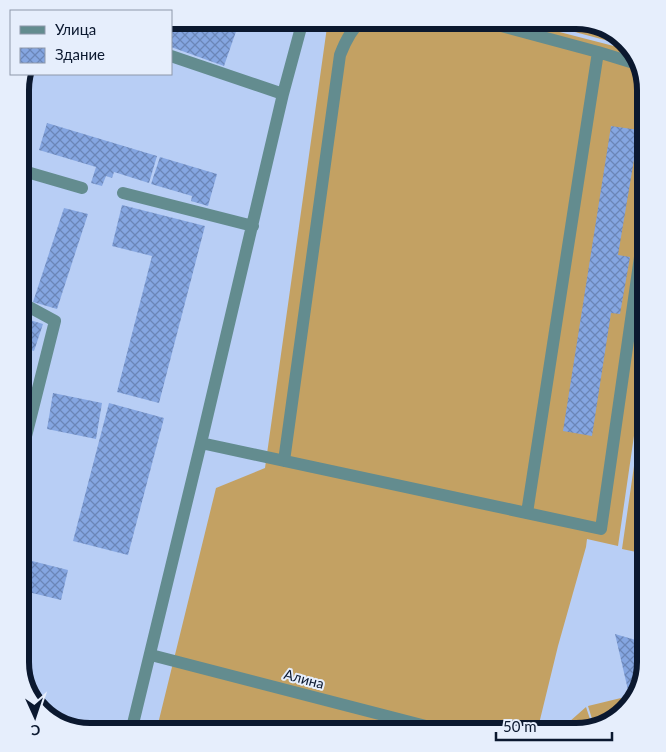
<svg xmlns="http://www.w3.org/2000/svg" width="666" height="752" viewBox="0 0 666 752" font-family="Lato,sans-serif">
<defs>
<pattern id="building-cross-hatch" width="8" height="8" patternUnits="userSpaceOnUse" patternTransform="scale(1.25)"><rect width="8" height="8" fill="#85a6e1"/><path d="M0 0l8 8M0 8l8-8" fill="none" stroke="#6b86b7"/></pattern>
</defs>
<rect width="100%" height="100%" fill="#b8cef5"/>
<path fill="#c3a163" d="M328 20H513L633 51 646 89V353L618 546 587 539 586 547 558 646 537 732H156L216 488 265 468Z
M530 20H581L611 29 631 47Z
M646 383V554L622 549Z
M621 698 620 710 602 723 598 722H593L588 706Z
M586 707 591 722 586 727 585 729 577 732H566L569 722Z"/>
<path fill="url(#building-cross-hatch)" d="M171 20H240L224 66 171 47Z
M47 123 157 156 149 183 114 172 112 178 106 176 102 186 91 183 96 167 39 150Z
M611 126 639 130 618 255 630 257 620 314 611 313 592 436 563 431Z
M160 157 217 174 208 206 191 201 192 196 151 184Z
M122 205 205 226 159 403 117 392 152 256 112 246Z
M64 208 88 214 57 309 33 302Z
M20 317 43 324 34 351 20 347Z
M53 393 102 403 96 439 47 429Z
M109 403 164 418 128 555 73 541Z
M20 558 68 570 61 600 20 590Z
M615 634 646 643V663L639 693 631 703Z"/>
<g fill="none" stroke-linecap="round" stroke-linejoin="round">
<path stroke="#638c8f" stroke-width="12" d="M479 20 598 52 637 64
M171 56 283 94
M20 170 82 188
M123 193 253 226
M201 443 601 529 646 215
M20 460 55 321 20 302
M284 461 340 55C345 42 351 29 362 20
M527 513 598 52
M151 655 449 732
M131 732 201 443 283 94 303 20"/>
</g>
<g text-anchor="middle" stroke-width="4" stroke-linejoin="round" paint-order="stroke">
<g font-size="14" fill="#0b182f" stroke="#e6eefc">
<text transform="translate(304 679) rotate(15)" y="5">Алина</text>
</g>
</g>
<path d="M0 0H666V752H0ZM90 29H576A61 61 0 0 1 637 90V662A61 61 0 0 1 576 723H90A61 61 0 0 1 29 662V90A61 61 0 0 1 90 29Z" fill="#e6eefc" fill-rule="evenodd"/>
<path fill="none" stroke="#0b182f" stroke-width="6" d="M90 29H576A61 61 0 0 1 637 90V662A61 61 0 0 1 576 723H90A61 61 0 0 1 29 662V90A61 61 0 0 1 90 29Z"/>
<rect x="10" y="10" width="162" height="65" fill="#e6eefc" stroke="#8e98aa"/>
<rect x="20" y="26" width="25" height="8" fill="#638c8f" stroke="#8e98aa"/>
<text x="55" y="35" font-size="15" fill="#0b182f">Улица</text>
<rect x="20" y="48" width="25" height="15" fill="url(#building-cross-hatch)" stroke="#8e98aa"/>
<text x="55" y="60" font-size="15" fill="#0b182f">Здание</text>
<g transform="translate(35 717) rotate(177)" stroke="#e6eefc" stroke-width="4" paint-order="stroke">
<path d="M0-4L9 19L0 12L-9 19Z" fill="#0b182f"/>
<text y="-8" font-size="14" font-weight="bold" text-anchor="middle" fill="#0b182f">С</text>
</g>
<path d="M496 732v8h116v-8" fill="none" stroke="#0b182f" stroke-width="2.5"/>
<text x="503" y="732" font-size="15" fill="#0b182f" stroke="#e6eefc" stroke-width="4" paint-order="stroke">50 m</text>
</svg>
